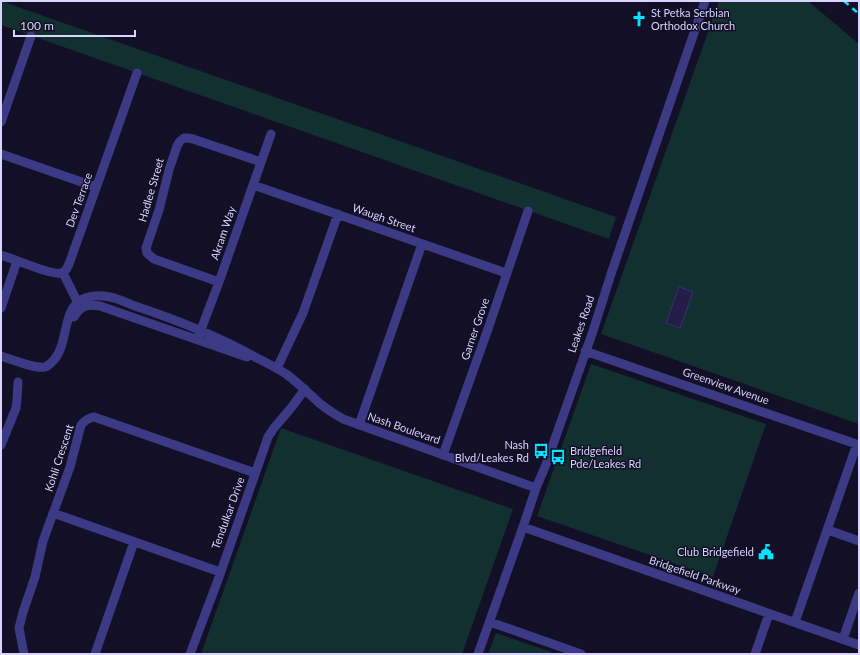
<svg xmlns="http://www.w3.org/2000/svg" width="860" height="655" viewBox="0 0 860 655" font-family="Lato,sans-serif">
<rect width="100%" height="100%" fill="#130f26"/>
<path fill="#12302f" d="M1 1 616 217 609 239 1 25Z
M719 1H808L859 44V424L601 334Z
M591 364 766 424 713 577 537 516Z
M281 428 513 509 462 654H201Z
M496 633 557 654H488Z"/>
<path fill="#241b47" stroke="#3b2d73" d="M679 287 693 292 680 328 666 323Z"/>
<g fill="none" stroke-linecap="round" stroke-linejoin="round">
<path stroke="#3d3a85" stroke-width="9" d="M1 122 31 36
M1 154 96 187
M253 185 506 273
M1 255C12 258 53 276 61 273 66 272 67 268 69 264L137 73
M63 273 80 307
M219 282 154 259 147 253 146 248 159 210 169 170 177 146 180 141 184 138H188L193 139 261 162
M1 308 17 261
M74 317C80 306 88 304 100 306L247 357
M199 335 219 282 271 134
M585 351 859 445
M1 356C11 359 34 369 45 367 48 366 50 364 52 362 72 343 58 299 94 296 108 294 123 301 135 306 177 320 218 336 257 358 267 363 277 368 286 374 297 382 306 391 316 400 324 408 333 413 343 419L536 488
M277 368 303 313 338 214
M359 425 422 244
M1 445 16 408 17 400 18 382
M443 455 488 329 528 211
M53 513 220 572
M523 527 859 645
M828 530 859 541
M490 622 581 654
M795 622 857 444
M843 639 859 593
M24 654 19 628 23 612 35 577 43 541 70 467 81 425C85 420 88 418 94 417L255 473
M95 654 134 542
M190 654 218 580 268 437 274 428 291 408 305 389
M478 654 523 527 536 488 545 467 592 334 612 271 705 1
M755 654 769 614"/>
<path stroke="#00e5ff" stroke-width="2.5" stroke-dasharray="6 5" stroke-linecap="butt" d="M844 1 859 14"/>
</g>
<defs>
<symbol id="church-bare" viewBox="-9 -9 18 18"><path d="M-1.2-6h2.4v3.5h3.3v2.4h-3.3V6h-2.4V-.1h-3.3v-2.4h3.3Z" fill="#00e5ff" stroke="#130f26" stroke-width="2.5" paint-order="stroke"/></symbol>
<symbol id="bus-bare" viewBox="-9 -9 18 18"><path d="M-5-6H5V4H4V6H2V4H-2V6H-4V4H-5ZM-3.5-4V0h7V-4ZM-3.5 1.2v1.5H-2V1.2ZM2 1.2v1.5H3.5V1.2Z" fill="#00e5ff" stroke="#130f26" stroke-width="2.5" paint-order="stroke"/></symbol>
<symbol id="civic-bare" viewBox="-9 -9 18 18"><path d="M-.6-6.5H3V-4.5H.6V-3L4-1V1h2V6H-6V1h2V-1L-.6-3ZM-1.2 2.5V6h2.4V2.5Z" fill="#00e5ff" stroke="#130f26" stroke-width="2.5" paint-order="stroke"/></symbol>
</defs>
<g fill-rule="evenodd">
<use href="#church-bare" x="628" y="8" width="22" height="22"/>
<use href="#bus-bare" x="530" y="440" width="22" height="22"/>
<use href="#bus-bare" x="547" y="446" width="22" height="22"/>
<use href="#civic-bare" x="755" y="541" width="22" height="22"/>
</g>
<g text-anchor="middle" stroke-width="3" stroke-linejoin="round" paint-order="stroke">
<g font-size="11" fill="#d9d4ff" stroke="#130f26" text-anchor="start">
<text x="651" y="17">St Petka Serbian<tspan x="651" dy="13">Orthodox Church</tspan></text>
<text x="529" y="449" text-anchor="end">Nash<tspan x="529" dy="13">Blvd/Leakes Rd</tspan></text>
<text x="570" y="455">Bridgefield<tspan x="570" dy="13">Pde/Leakes Rd</tspan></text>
<text x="754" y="556" text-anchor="end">Club Bridgefield</text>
</g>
<g font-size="11" fill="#d9d4ff" stroke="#130f26">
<text transform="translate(151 190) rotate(-74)" y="4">Hadlee Street</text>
<text transform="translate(79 200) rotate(-70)" y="4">Dev Terrace</text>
<text transform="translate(384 218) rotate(19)" y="4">Waugh Street</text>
<text transform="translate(223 233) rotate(-71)" y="4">Akram Way</text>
<text transform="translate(581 324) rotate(-71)" y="4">Leakes Road</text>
<text transform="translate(475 329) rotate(-71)" y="4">Garner Grove</text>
<text transform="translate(726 386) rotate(19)" y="4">Greenview Avenue</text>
<text transform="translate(404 428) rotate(19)" y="4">Nash Boulevard</text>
<text transform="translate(59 458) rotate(-72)" y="4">Kohli Crescent</text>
<text transform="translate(228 513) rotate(-70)" y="4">Tendulkar Drive</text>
<text transform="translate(695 575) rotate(19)" y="4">Bridgefield Parkway</text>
</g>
</g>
<rect width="860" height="655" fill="none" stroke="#d9d4ff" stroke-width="4"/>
<path d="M14 30v6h121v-6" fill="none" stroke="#d9d4ff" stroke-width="2"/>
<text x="20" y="30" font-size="12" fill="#d9d4ff" stroke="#130f26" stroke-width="3" paint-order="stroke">100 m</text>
</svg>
